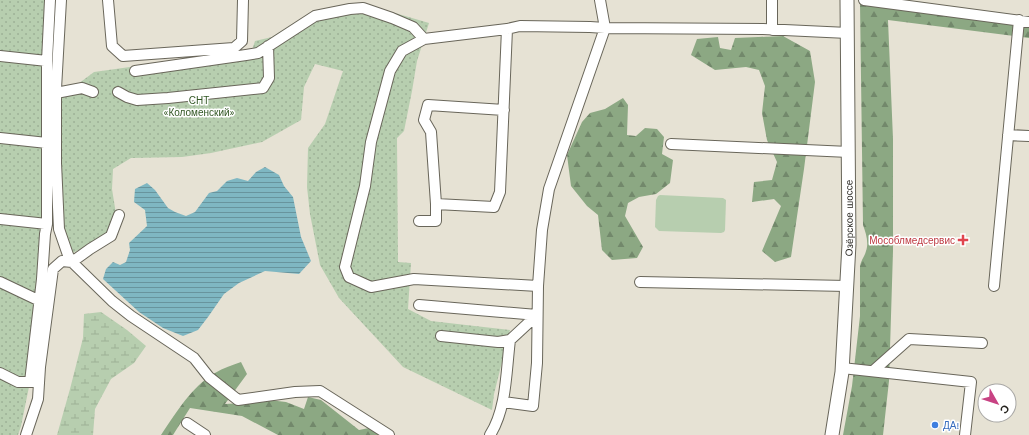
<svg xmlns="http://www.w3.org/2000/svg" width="1029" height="435" viewBox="0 0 1029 435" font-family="'Work Sans',sans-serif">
<defs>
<pattern id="forest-firs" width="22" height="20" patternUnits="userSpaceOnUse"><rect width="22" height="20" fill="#8ca883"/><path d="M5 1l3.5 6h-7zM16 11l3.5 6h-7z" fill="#72886b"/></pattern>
<pattern id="wetland-marsh" width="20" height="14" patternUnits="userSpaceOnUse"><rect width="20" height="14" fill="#b7ceaf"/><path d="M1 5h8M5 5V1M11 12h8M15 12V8" fill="none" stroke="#9db196"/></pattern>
<pattern id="park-dots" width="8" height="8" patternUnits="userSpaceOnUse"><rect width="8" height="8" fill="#b7ceaf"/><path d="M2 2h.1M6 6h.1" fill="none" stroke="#9db196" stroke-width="1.8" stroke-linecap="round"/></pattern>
<pattern id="water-rules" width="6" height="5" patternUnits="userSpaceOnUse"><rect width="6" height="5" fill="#7fb7c2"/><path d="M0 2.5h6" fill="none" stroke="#68949d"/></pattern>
</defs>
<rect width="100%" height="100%" fill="#e6e2d4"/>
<path fill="url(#forest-firs)" d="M860 3 1029 25V38L888 20 893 139V251L889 381 883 435H843L852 386 860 316V266C861 260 865 256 866 251 869 243 866 233 863 225Z
M783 36 810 51 815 82 804 169 791 257 775 262 762 251 781 206 774 199 752 202 754 182 772 180 777 162 767 140 762 113 765 86 759 70 746 67 715 70 691 55 697 39 718 37 720 48 731 50 735 38Z
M623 98 628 105 627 135 636 136 645 128 657 129 664 137 662 154 673 160 670 183 656 194 639 197 628 203 625 216 643 247 637 258 612 260 602 250 598 215 587 206 571 186 567 155 582 122 590 113 605 109Z
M241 362 247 374 225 404 243 403 269 400 286 402 304 409 308 397 321 400 359 430 369 428 381 435H278L242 416 190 408 173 435H161C176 413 191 387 215 373 223 368 233 365 241 362Z"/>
<path fill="url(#wetland-marsh)" d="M101 312 127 330 146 346 134 363 111 379 95 409 93 435H57L70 389 83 338 84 314Z"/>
<path fill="url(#park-dots)" d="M0 0H50L47 215 30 382 21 426 18 435H0Z
M361 3 429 23 417 61 412 91 404 131 397 138 398 262 411 263 408 309 431 321 510 330 494 394 492 410 403 367 339 298 320 265 310 214 307 187 308 148 325 124 343 71 315 64 304 87 301 120 262 142 211 153 182 157 131 158 113 169 112 189 116 214 109 234 71 254 60 222V88L74 87 94 72 252 50 255 41 272 37 310 13Z"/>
<path fill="#b7ceaf" d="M660 195 723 198 726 200 725 230 724 232 721 233 659 231 655 227 656 200 658 196Z"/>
<path fill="url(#water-rules)" d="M265 167 279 175 284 186 293 197 301 237 311 261 299 274 265 271 239 283 224 294 208 317 198 330 183 336 163 328 139 312 103 279 106 269 113 262 120 265 126 262 130 250 129 243 147 226 145 210 134 202 135 189 147 183 155 190 168 208 175 212 186 216 195 212 209 193 217 191 227 181 237 178 248 181 256 172Z"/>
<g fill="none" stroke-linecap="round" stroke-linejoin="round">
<defs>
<path id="minor" d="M61 0 56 89V163L59 229 68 255 72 262 112 301 131 316 194 358 209 377 238 400 295 392 320 391 389 435
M108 0 112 46 123 56 234 48 242 41 243 0
M864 0 1029 22
M507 29 424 39 402 51 390 71 371 142 365 186 345 267 349 277 371 287 414 279 538 286
M772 30V0
M0 56 47 61
M135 71 246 55 258 53 315 16 350 9 363 8 392 18 413 27 424 39
M118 92 127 97 137 100 168 98 263 88 269 78 268 46
M56 93 82 88 93 92
M1008 135 1029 136
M0 138 47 143
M671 144 849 152
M436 204 431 132 424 120 428 105 504 110
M0 219 47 224
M419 221H436V204L494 207 500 192 507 29 520 26 590 27 605 28 763 29 848 33
M0 282 40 301
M640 282 847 286
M994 286 1019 20
M419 305 537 315
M441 336 498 342 510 340
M842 368 971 382 965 435
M873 371 909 339 982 343
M0 373 18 382H35
M30 382 42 279 45 234 47 224V61L50 0
M503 402 533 406 537 363 538 286 542 230 549 189 605 28 600 0
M187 423 205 435
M26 435 38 399 40 367 53 269 62 261 72 262 90 249 111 236 119 215
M490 435C507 408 506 371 510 340L537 315"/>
<g id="major">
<path id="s1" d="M832 435 842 372 849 244 847 0"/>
</g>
</defs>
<use href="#minor" stroke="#69665a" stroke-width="12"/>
<use href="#major" stroke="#69665a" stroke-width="15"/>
<use href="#minor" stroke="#fff" stroke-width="10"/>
<use href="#major" stroke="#fff" stroke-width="13"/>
</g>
<path fill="#e0444e" stroke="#fff" stroke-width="1.5" d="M961 234h4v4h4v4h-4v4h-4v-4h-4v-4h4z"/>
<circle fill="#3f7fe0" stroke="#fff" stroke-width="1.5" cx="935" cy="425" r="4"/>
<g text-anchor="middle" stroke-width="3" stroke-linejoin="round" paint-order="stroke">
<g font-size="10" fill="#315623" stroke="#fff">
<text x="199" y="104">СНТ<tspan x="199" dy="12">«Коломенский»</tspan></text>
</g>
<g font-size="10" fill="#25231e" stroke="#fff">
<text dy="4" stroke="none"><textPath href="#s1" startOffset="218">Озёрское шоссе</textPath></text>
</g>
<g font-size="10" fill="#be3a42" stroke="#fff" text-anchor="end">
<text x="955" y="244">Мособлмедсервис</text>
</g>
<g font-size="10" fill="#366cbe" stroke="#fff" text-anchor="start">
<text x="943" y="429">ДА!</text>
</g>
</g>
<g transform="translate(997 403) rotate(129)"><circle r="19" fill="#ffffff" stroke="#a8a7a5"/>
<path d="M0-3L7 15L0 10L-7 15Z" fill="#c84283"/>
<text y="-6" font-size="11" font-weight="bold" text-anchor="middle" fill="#25231e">С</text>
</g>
</svg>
